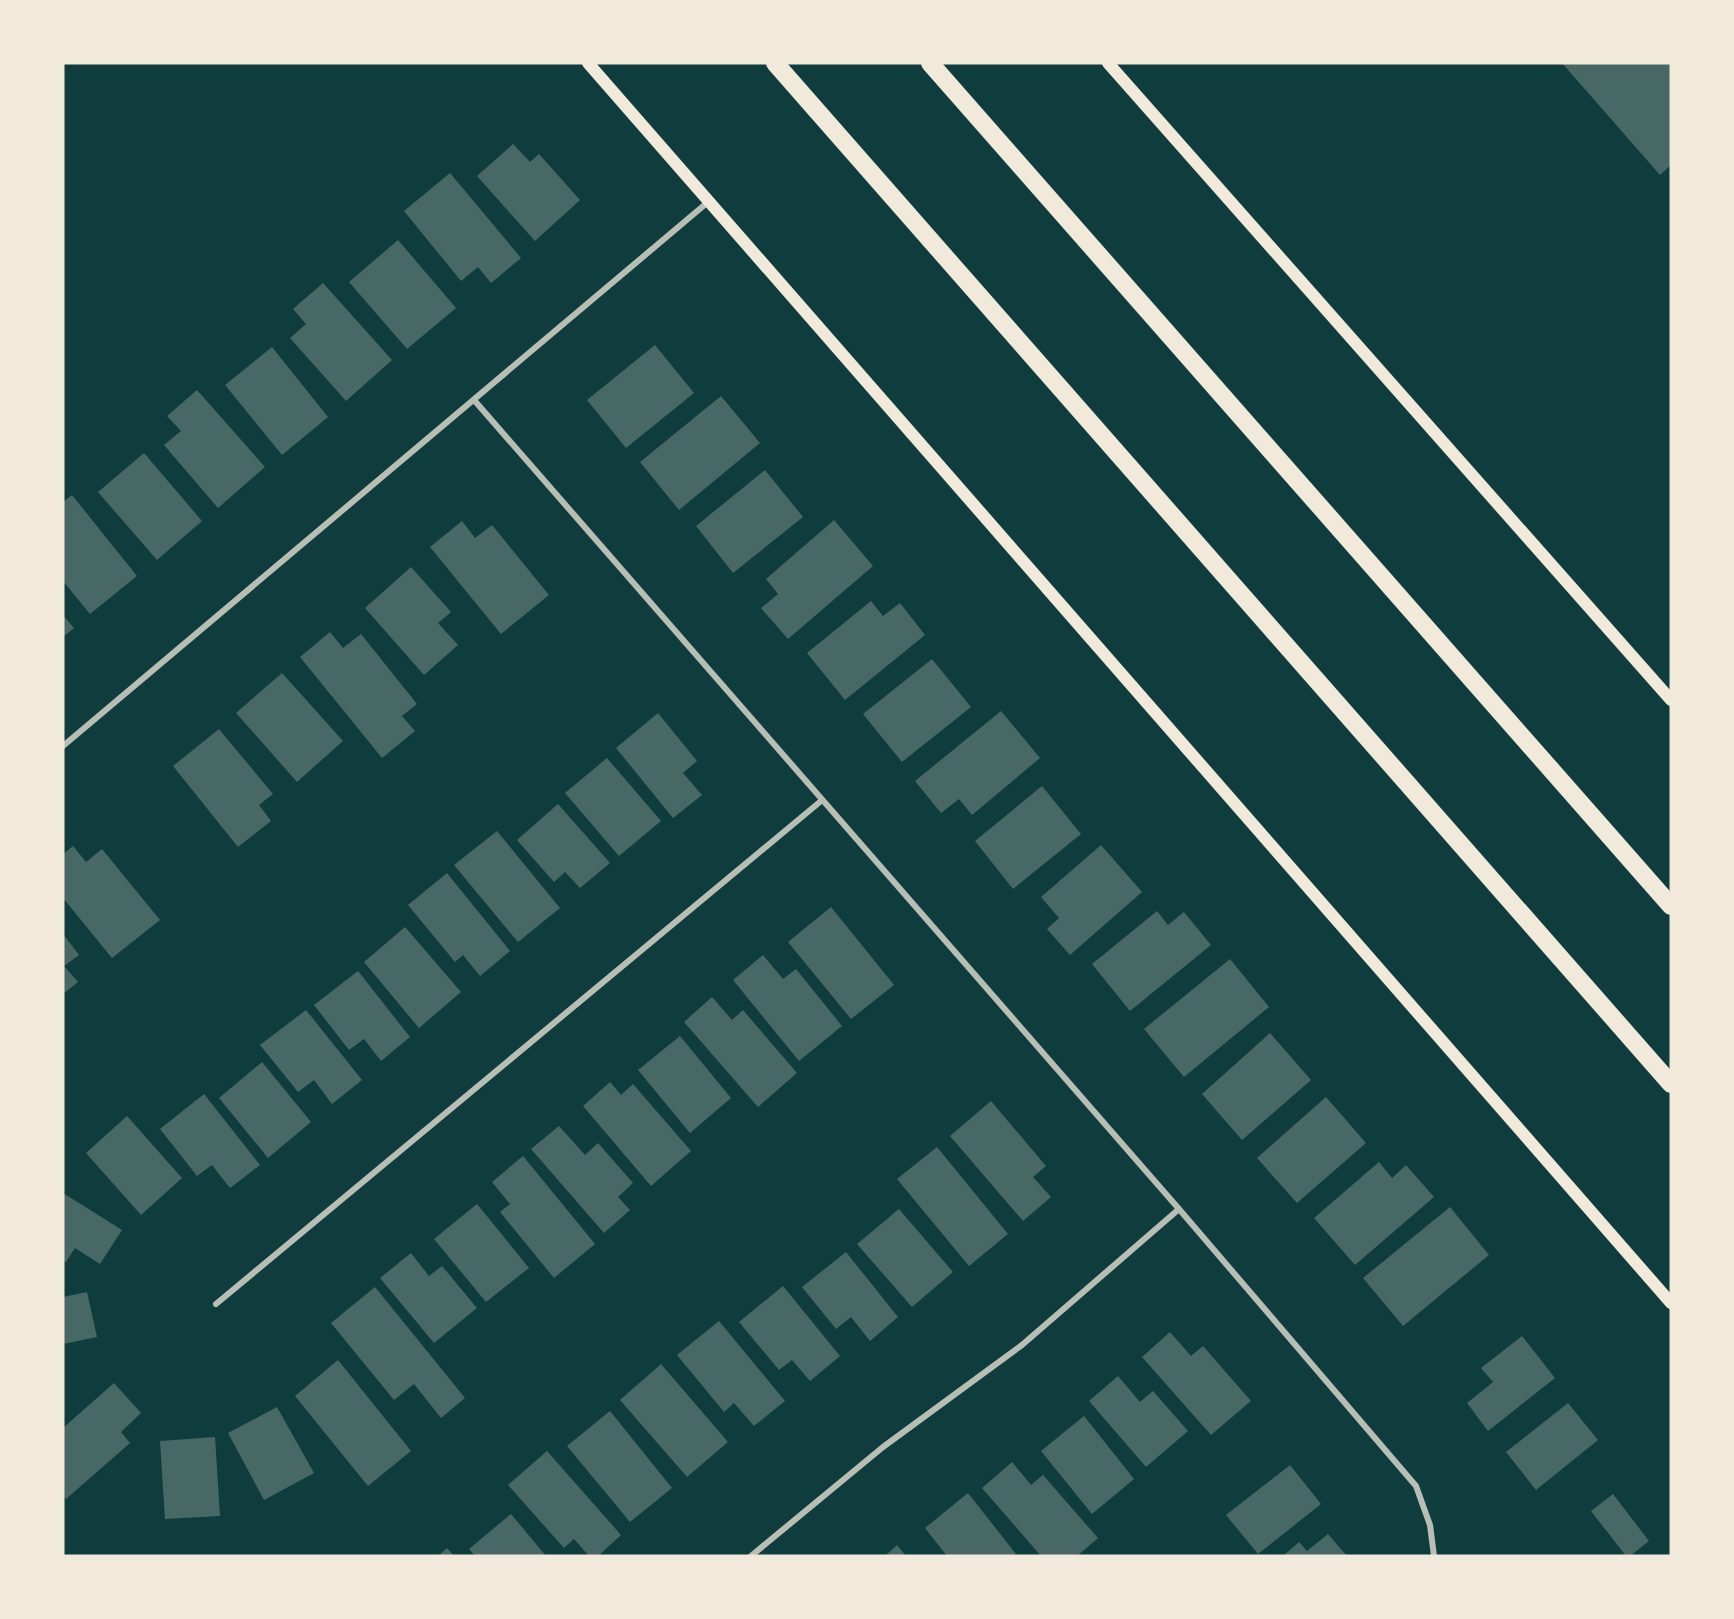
<svg xmlns="http://www.w3.org/2000/svg" width="1734" height="1619" viewBox="0 0 1734 1619" font-family="Montserrat,sans-serif">
<rect width="100%" height="100%" fill="#0f3d3e"/>
<path fill="#486865" d="M1562 63H1671V165L1660 175Z
M513 144 530 162 539 154 580 200 535 241 477 176Z
M450 173 521 258 491 283 478 267 461 281 404 211Z
M398 240 456 308 407 349 349 282Z
M323 283 392 360 346 401 290 338 306 324 293 309Z
M655 345 694 393 626 448 587 400Z
M272 347 328 417 282 455 225 385Z
M197 390 265 467 218 508 164 445 181 431 167 416Z
M721 396 760 443 679 510 640 462Z
M144 453 202 521 157 560 98 492Z
M765 470 803 517 733 573 696 526Z
M72 495 137 576 90 614 63 581V502Z
M834 520 873 566 788 639 761 608 778 594 766 579Z
M462 521 475 538 492 525 549 595 501 634 430 547Z
M411 567 451 612 438 623 458 645 424 675 365 608Z
M871 601 883 616 900 603 925 635 845 700 807 653Z
M63 615 74 628 63 637Z
M330 632 343 648 361 634 417 704 402 716 415 731 382 758 300 657Z
M932 659 971 707 902 762 863 714Z
M282 673 343 741 297 782 236 713Z
M1001 711 1040 758 972 815 959 799 941 813 915 781Z
M658 713 697 761 683 773 702 795 673 818 616 748Z
M219 729 273 794 259 805 271 821 238 847 173 766Z
M607 758 661 821 619 856 565 793Z
M1042 786 1081 834 1013 889 975 841Z
M558 804 610 863 580 888 565 872 554 882 517 840Z
M497 831 560 908 518 942 454 865Z
M1101 845 1142 892 1070 955 1047 929 1059 918 1041 897Z
M73 846 86 862 102 849 160 920 112 958 63 898V854Z
M447 873 510 951 480 976 463 955 455 962 408 905Z
M831 907 894 985 851 1019 788 942Z
M1157 911 1168 925 1184 912 1211 945 1130 1011 1092 964Z
M405 927 461 992 419 1028 364 962Z
M63 934 79 955 64 966 78 982 63 994Z
M763 955 783 979 796 969 842 1026 799 1061 733 980Z
M1230 959 1269 1007 1184 1077 1144 1029Z
M358 971 410 1037 381 1061 364 1039 349 1050 314 1005Z
M712 997 732 1020 743 1010 797 1073 758 1107 684 1022Z
M306 1010 362 1080 332 1104 314 1080 298 1092 260 1045Z
M1270 1033 1311 1080 1242 1140 1202 1094Z
M680 1036 731 1098 690 1133 638 1070Z
M262 1062 311 1122 268 1158 219 1098Z
M610 1082 621 1095 633 1084 691 1151 651 1186 583 1106Z
M204 1094 260 1165 230 1188 212 1165 197 1176 160 1129Z
M1326 1097 1366 1143 1297 1203 1257 1158Z
M991 1101 1046 1166 1033 1177 1051 1197 1023 1221 950 1136Z
M127 1116 182 1178 141 1215 86 1153Z
M559 1126 585 1155 598 1143 633 1183 618 1197 630 1210 604 1233 531 1149Z
M937 1147 1008 1234 969 1266 897 1179Z
M523 1156 595 1244 554 1278 500 1212 510 1204 492 1182Z
M1379 1162 1392 1178 1406 1165 1434 1197 1355 1265 1314 1218Z
M63 1193 122 1230 100 1264 75 1248 66 1262 63 1260Z
M477 1204 529 1268 486 1302 434 1239Z
M1450 1207 1489 1255 1403 1326 1363 1278Z
M899 1209 953 1272 912 1307 857 1244Z
M846 1252 898 1317 870 1341 851 1317 836 1329 802 1287Z
M411 1253 429 1276 442 1266 477 1308 434 1343 380 1278Z
M783 1286 840 1356 810 1381 792 1360 779 1370 739 1322Z
M375 1287 465 1398 441 1418 414 1384 394 1400 331 1323Z
M87 1292 97 1337 63 1344V1297Z
M719 1321 785 1401 754 1426 734 1403 724 1412 677 1355Z
M1170 1332 1191 1356 1203 1346 1251 1401 1211 1435 1142 1357Z
M1522 1336 1555 1378 1488 1431 1467 1403 1493 1382 1481 1368Z
M338 1360 411 1451 368 1486 295 1396Z
M661 1364 728 1442 687 1477 620 1400Z
M1118 1376 1140 1402 1153 1391 1188 1431 1146 1467 1089 1401Z
M114 1383 141 1413 121 1432 130 1443 66 1499 63 1496V1428Z
M1568 1403 1598 1440 1536 1490 1506 1452Z
M277 1407 314 1473 264 1500 228 1433Z
M610 1411 672 1488 630 1522 567 1446Z
M1084 1416 1134 1479 1092 1514 1041 1451Z
M215 1437 220 1516 165 1519 160 1441Z
M547 1451 621 1535 598 1556H589L574 1539 564 1548 508 1485Z
M1012 1462 1031 1485 1043 1475 1098 1538 1077 1556H1041L982 1488Z
M1290 1465 1321 1504 1258 1554 1226 1515Z
M968 1493 1016 1554 1013 1556H947L925 1528Z
M1613 1494 1649 1541 1630 1556H1626L1591 1511Z
M511 1514 546 1556H475L469 1549Z
M1328 1534 1347 1556H1283L1299 1542 1307 1551Z
M897 1545 906 1556H885Z
M447 1548 454 1556H438Z"/>
<g fill="none" stroke-linecap="round" stroke-linejoin="round">
<path stroke="#b8beb3" stroke-width="6" d="M474 400 1179 1209 1416 1486 1430 1525 1434 1556
M63 746 708 202
M216 1304 821 801
M751 1556 883 1447 1022 1345 1179 1209"/>
<path stroke="#f1e9da" stroke-width="12" d="M588 63 1671 1303
M1108 63 1671 700"/>
<path stroke="#f1e9da" stroke-width="18" d="M775 63 1671 1084
M930 63 1671 906"/>
</g>
<rect width="1734" height="1619" fill="none" stroke="#f1e9da" stroke-width="129"/>
</svg>
